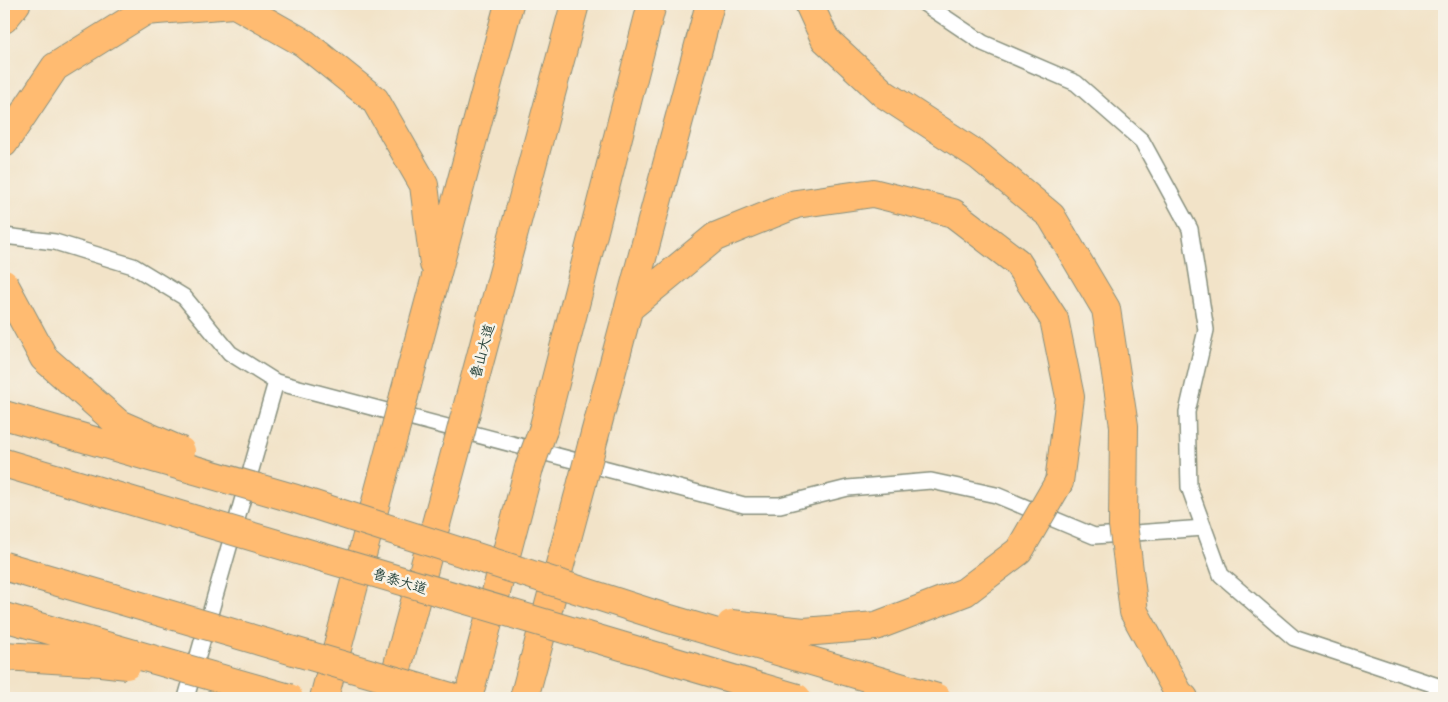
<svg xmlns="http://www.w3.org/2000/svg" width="1448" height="702" viewBox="0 0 1448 702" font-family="'Shantell Sans','LXGW WenKai TC',sans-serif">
<rect width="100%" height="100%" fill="#f7f3e8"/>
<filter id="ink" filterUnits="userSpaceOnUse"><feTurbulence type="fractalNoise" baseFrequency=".02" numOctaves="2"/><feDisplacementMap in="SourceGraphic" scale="10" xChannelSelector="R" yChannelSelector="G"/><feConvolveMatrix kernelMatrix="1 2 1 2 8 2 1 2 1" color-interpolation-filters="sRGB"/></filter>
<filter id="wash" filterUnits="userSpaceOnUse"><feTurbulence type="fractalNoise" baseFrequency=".0096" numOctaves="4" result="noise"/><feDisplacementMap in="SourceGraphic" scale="20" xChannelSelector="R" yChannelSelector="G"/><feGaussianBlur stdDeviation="1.12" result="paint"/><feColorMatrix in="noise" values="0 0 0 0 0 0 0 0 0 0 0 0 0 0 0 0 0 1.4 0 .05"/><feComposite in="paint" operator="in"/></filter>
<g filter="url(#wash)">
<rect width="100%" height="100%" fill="#f2e3c8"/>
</g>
<g filter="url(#ink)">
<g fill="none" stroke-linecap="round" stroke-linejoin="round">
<defs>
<path id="lane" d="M925 4 983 43 1076 83 1142 141 1190 229 1206 330 1187 412 1189 487 1221 575 1294 638 1444 688
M4 236 55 242 133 266 184 297 230 353 276 382 744 505H780L848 488 931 481 996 495 1094 536 1204 528
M186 698 276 382"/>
<path id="primary" d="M235 4 304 43 375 100 424 185 434 264
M809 4 825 39 884 94 979 156 1051 216 1106 309 1124 426 1123 525
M4 19 16 4
M4 143 55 67 145 11 233 4
M629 308 715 237 796 204 873 193 953 213 1017 262 1054 319 1070 397 1059 482
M404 396 509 4
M466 412 575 4
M543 430 652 4
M592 445 710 4
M1127 554 1134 612 1179 694 1184 698
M324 698 394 434
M389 698 456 450
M468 698 529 468
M524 698 582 483"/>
</defs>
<use href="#lane" stroke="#88907e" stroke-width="18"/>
<use href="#primary" stroke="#88907e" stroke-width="30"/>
<use href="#lane" stroke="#fff" stroke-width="15"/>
<use href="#primary" stroke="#ffbb71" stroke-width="28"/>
<defs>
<path id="primary-bridge" d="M4 284 44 358 119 424 181 451
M4 415 296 499 666 618 937 698
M394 434 404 396
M456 450 466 412
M529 468 543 430
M582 483 592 445
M1123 525 1127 554
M4 617 289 698
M731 624 804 632 876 626 965 592 1019 551 1059 482
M4 656 101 662 127 665"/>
<path id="highway-bridge" d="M4 463 797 698
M4 566 454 698"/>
</defs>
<use href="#primary-bridge" stroke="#88907e" stroke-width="30" stroke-linecap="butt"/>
<use href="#highway-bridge" stroke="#88907e" stroke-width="30" stroke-linecap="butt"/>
<use href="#primary-bridge" stroke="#ffbb71" stroke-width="28"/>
<use href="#highway-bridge" stroke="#ffbb71" stroke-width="28"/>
</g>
</g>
<g text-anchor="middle" stroke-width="5" stroke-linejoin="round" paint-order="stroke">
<g font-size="14" fill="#1f3d34" stroke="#f7f3e8">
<text transform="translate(482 351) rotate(-75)" y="5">鲁山大道</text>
<text transform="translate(400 581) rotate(17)" y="5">鲁泰大道</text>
</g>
</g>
<rect width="1448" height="702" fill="none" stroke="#f7f3e8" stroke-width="20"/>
</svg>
